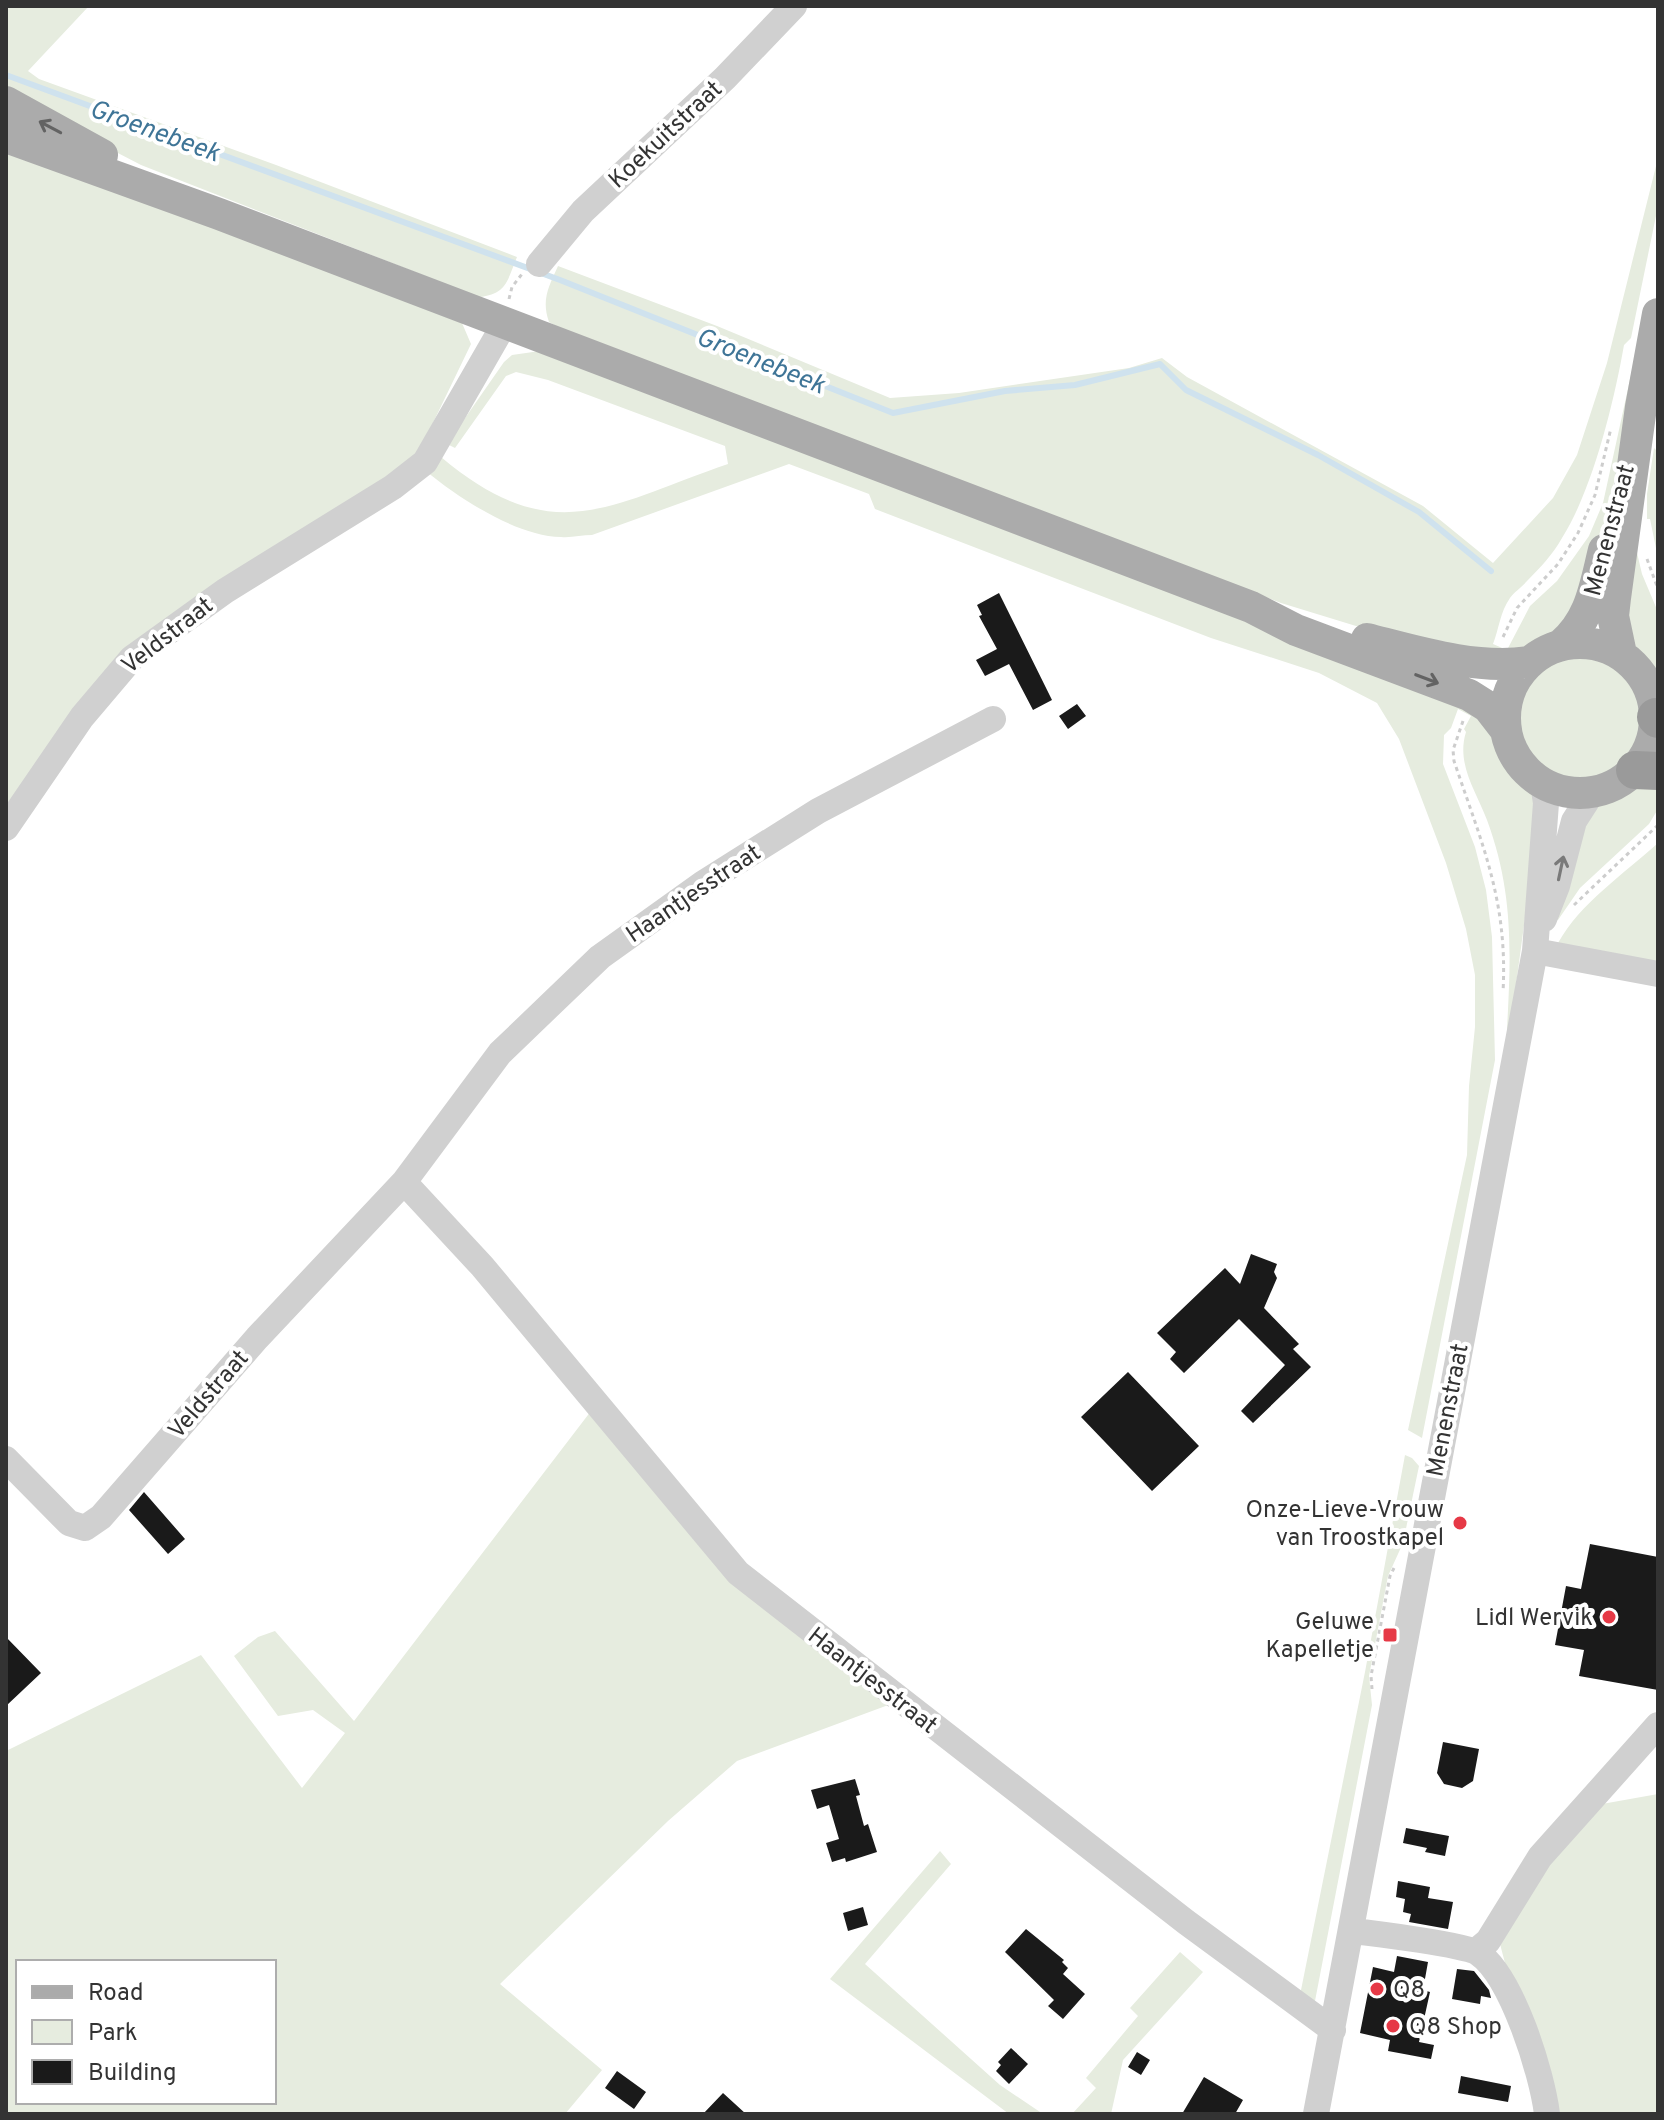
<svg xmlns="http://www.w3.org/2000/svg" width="1664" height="2120" viewBox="0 0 1664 2120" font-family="Overpass,sans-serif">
<rect width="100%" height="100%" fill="#fff"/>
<path fill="#e6ecdf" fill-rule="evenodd" d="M6 6H89L28 71 39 79 276 165 517 257C507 281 507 294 479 297L141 165 10 97 6 93Z
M6 148 462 323 471 344 417 456 147 638 6 815Z
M1658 158V206L1631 338 1624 345C1614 402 1593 489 1562 538 1553 554 1540 568 1527 581 1522 587 1514 592 1510 598 1500 612 1499 629 1493 644L1507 650 1530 606 1557 581 1589 536 1603 503 1634 361 1637 363C1629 408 1595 605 1566 629 1553 639 1521 651 1505 655L1356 626 1281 603 563 330 549 322C541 300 549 286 558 266L717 326 890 398 959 393 1129 368 1162 358 1187 377 1423 506 1493 563 1553 498 1577 455 1607 363Z
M540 351 1461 698 1499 741 1509 763 1535 798V844L1510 1029H1507C1511 954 1514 893 1487 820 1476 791 1456 764 1466 732L1464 729 1471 716 1458 709 1451 728 1444 735 1443 764 1475 847 1486 890 1492 937 1495 1060 1422 1438 1408 1430 1467 1155 1469 1086 1475 1027V975L1466 929 1446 863 1399 739 1377 703 1319 673 1211 638 875 509 869 494 789 464 592 535C582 535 571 538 561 537 517 536 460 499 427 472L441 457C553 551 609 505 728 464L725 446 548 380 516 372 506 376 455 448 447 444 504 362 512 355Z
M1654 448 1658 452V558L1650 519H1647V494Z
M1634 540 1642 574 1658 612V681L1627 639Z
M1517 718a63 63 0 1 1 126 0a63 63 0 1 1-126 0Z
M1658 778V809L1649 824 1580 888 1558 920 1555 919 1578 826 1599 804 1630 787Z
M1658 843V964L1558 943C1580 903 1624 874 1658 843Z
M591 1411 747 1593 891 1704 737 1761 668 1821 500 1984 602 2070 565 2114H6V1751L201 1655 302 1788 345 1733 313 1710 278 1716 234 1656 258 1637 275 1631 354 1721ZM18 1962H274V2102H18Z
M1405 1455 1412 1458 1419 1466 1403 1543 1388 1576 1369 1676 1372 1705 1315 2001 1299 2000 1365 1672Z
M1658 1794V2114H1556L1510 1982 1500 1944 1549 1862 1602 1804Z
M940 1851 951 1864 865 1964 1000 2085 1043 2114H1009L830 1979Z
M1180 1952 1203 1972 1123 2060 1111 2114H1072L1096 2088 1086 2078 1138 2016 1130 2008Z"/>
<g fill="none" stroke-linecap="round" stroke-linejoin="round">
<path stroke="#cfe2ee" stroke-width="6" d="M6 75 560 280 893 413 1005 391 1075 385 1160 364 1186 390 1318 455 1419 512 1491 571"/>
</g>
<path fill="#1a1a1a" d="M999 593 1052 700 1033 710 1009 664 985 676 976 660 997 649 979 616 982 615 977 605Z
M1077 704 1086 716 1068 729 1059 716Z
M1251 1254 1277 1264 1274 1272 1277 1278 1264 1308 1299 1344 1293 1349 1311 1367 1253 1423 1241 1411 1285 1365 1239 1319 1184 1373 1170 1359 1176 1352 1157 1333 1225 1268 1240 1284Z
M1128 1372 1199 1446 1152 1491 1081 1417Z
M144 1492 185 1539 168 1554 129 1510Z
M1590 1544 1658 1557V1690L1579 1676 1584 1650 1555 1645 1566 1586 1581 1589Z
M6 1637 41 1673 6 1706Z
M1443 1742 1479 1749 1473 1781 1462 1788 1444 1784 1437 1773Z
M855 1779 860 1795 856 1796 864 1826 868 1824 877 1852 846 1862 845 1858 832 1862 826 1843 839 1839 829 1805 817 1809 811 1790Z
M1406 1828 1449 1836 1445 1856 1425 1852 1427 1848 1403 1843Z
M1398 1881 1430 1887 1428 1898 1453 1902 1448 1929 1409 1922 1411 1914 1403 1912 1405 1899 1396 1897Z
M863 1907 868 1925 848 1931 843 1913Z
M1026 1929 1064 1960 1062 1962 1068 1968 1063 1974 1085 1994 1063 2019 1048 2006 1054 2000 1005 1952Z
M1397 1956 1428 1962 1423 1990 1430 1992 1419 2042 1434 2045 1431 2059 1388 2051 1390 2040 1360 2033 1373 1967 1394 1972Z
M1457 1969 1474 1971 1489 1990 1491 1998 1481 1996 1480 2004 1452 1999Z
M1011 2048 1028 2064 1009 2084 996 2071 1001 2065 998 2062Z
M1137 2052 1150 2060 1141 2075 1128 2067Z
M617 2071 646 2092 634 2109 605 2088Z
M1461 2076 1511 2086 1508 2102 1458 2093Z
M1204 2077 1243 2100 1235 2114H1182Z
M723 2093 746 2114H703Z"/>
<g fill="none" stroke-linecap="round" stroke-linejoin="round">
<path stroke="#cdcdcd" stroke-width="3" stroke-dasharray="4 4" stroke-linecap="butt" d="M509 299 512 287 522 274
M1647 559 1658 589
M1503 637 1517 608 1558 564 1578 533 1595 495 1611 428
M1463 721 1453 750 1454 761C1482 844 1508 901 1503 992
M1574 905 1658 825
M1372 1689 1371 1676 1390 1576 1394 1568"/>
<path stroke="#d0d0d0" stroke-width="26" d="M539 264 583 211 725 78 794 6
M6 828 82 717 132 658 225 591 393 487 425 462 505 323
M1544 919 1557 886 1574 821 1592 793
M1535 951 1658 974
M404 1182 482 1266 738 1573 1186 1922 1333 2030
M6 1459 69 1523 85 1528 101 1517 257 1338 404 1182 500 1053 600 957 702 884 818 811 993 719
M1351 1931C1371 1933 1468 1945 1478 1953 1512 1976 1542 2073 1547 2114
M1476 1951 1488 1941 1540 1857 1658 1725
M1316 2114 1535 951 1546 803 1543 783"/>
<path stroke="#ababab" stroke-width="32" d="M6 102 102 155
M6 137 219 214 1251 607 1296 630 1469 695 1488 707 1505 729
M1367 639C1418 652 1476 670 1529 662
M1505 718a75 75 0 1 1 150 0a75 75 0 1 1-150 0Z
M1561 645C1591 620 1595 586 1604 550
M1621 654 1613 616 1615 598 1641 407 1658 314"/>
<path stroke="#9a9a9a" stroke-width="38" d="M1656 717 1658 719
M1635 770 1658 771"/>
</g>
<defs><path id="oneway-shaft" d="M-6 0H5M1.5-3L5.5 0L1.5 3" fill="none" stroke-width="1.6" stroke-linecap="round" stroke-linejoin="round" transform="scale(2)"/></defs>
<g stroke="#636363">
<use href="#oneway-shaft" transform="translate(50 127) rotate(-152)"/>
<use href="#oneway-shaft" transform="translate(1427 679) rotate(21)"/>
</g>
<use stroke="#7a7a7a" href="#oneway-shaft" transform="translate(1561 868) rotate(-78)"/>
<g fill="#e63946" stroke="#fff" stroke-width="3">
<circle cx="1460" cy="1523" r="8"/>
<circle cx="1609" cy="1617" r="8"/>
<rect x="1382" y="1627" width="16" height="16" rx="4"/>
<circle cx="1377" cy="1989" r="8"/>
<circle cx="1393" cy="2026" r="8"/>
</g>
<g text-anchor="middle" stroke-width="8" stroke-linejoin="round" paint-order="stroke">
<g font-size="24" fill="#333" stroke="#fff">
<text transform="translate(665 134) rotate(-43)" y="8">Koekuitstraat</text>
<text transform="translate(1609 530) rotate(-75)" y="8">Menenstraat</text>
<text transform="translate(167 635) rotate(-38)" y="8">Veldstraat</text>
<text transform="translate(693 893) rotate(-34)" y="8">Haantjesstraat</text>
<text transform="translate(208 1394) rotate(-49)" y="8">Veldstraat</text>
<text transform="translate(1447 1410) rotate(-79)" y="8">Menenstraat</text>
<text transform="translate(873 1680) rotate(38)" y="8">Haantjesstraat</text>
</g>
<g font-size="24" fill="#333" stroke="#fff" text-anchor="end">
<text x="1444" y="1517">Onze-Lieve-Vrouw<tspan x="1444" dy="28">van Troostkapel</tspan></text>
<text x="1593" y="1625">Lidl Wervik</text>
<text x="1374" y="1629">Geluwe<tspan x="1374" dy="28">Kapelletje</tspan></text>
<text x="1393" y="1997" text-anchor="start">Q8</text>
<text x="1409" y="2034" text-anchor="start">Q8 Shop</text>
</g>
<g font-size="26" font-style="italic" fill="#3f7597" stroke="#fff">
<text transform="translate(155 130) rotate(20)" y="9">Groenebeek</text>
<text transform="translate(761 360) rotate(22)" y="9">Groenebeek</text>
</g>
</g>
<rect width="1664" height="2120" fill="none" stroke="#333333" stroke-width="16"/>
<rect x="16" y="1960" width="260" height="144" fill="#ffffff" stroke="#adadad" stroke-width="2"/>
<rect x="32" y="1986" width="40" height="12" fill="#ababab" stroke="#adadad" stroke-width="2"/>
<text x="88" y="2000" font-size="24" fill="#333333">Road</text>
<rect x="32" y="2020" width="40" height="24" fill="#e6ecdf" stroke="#adadad" stroke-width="2"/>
<text x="88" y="2040" font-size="24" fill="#333333">Park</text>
<rect x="32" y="2060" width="40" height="24" fill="#1a1a1a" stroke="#adadad" stroke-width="2"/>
<text x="88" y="2080" font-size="24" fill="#333333">Building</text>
</svg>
